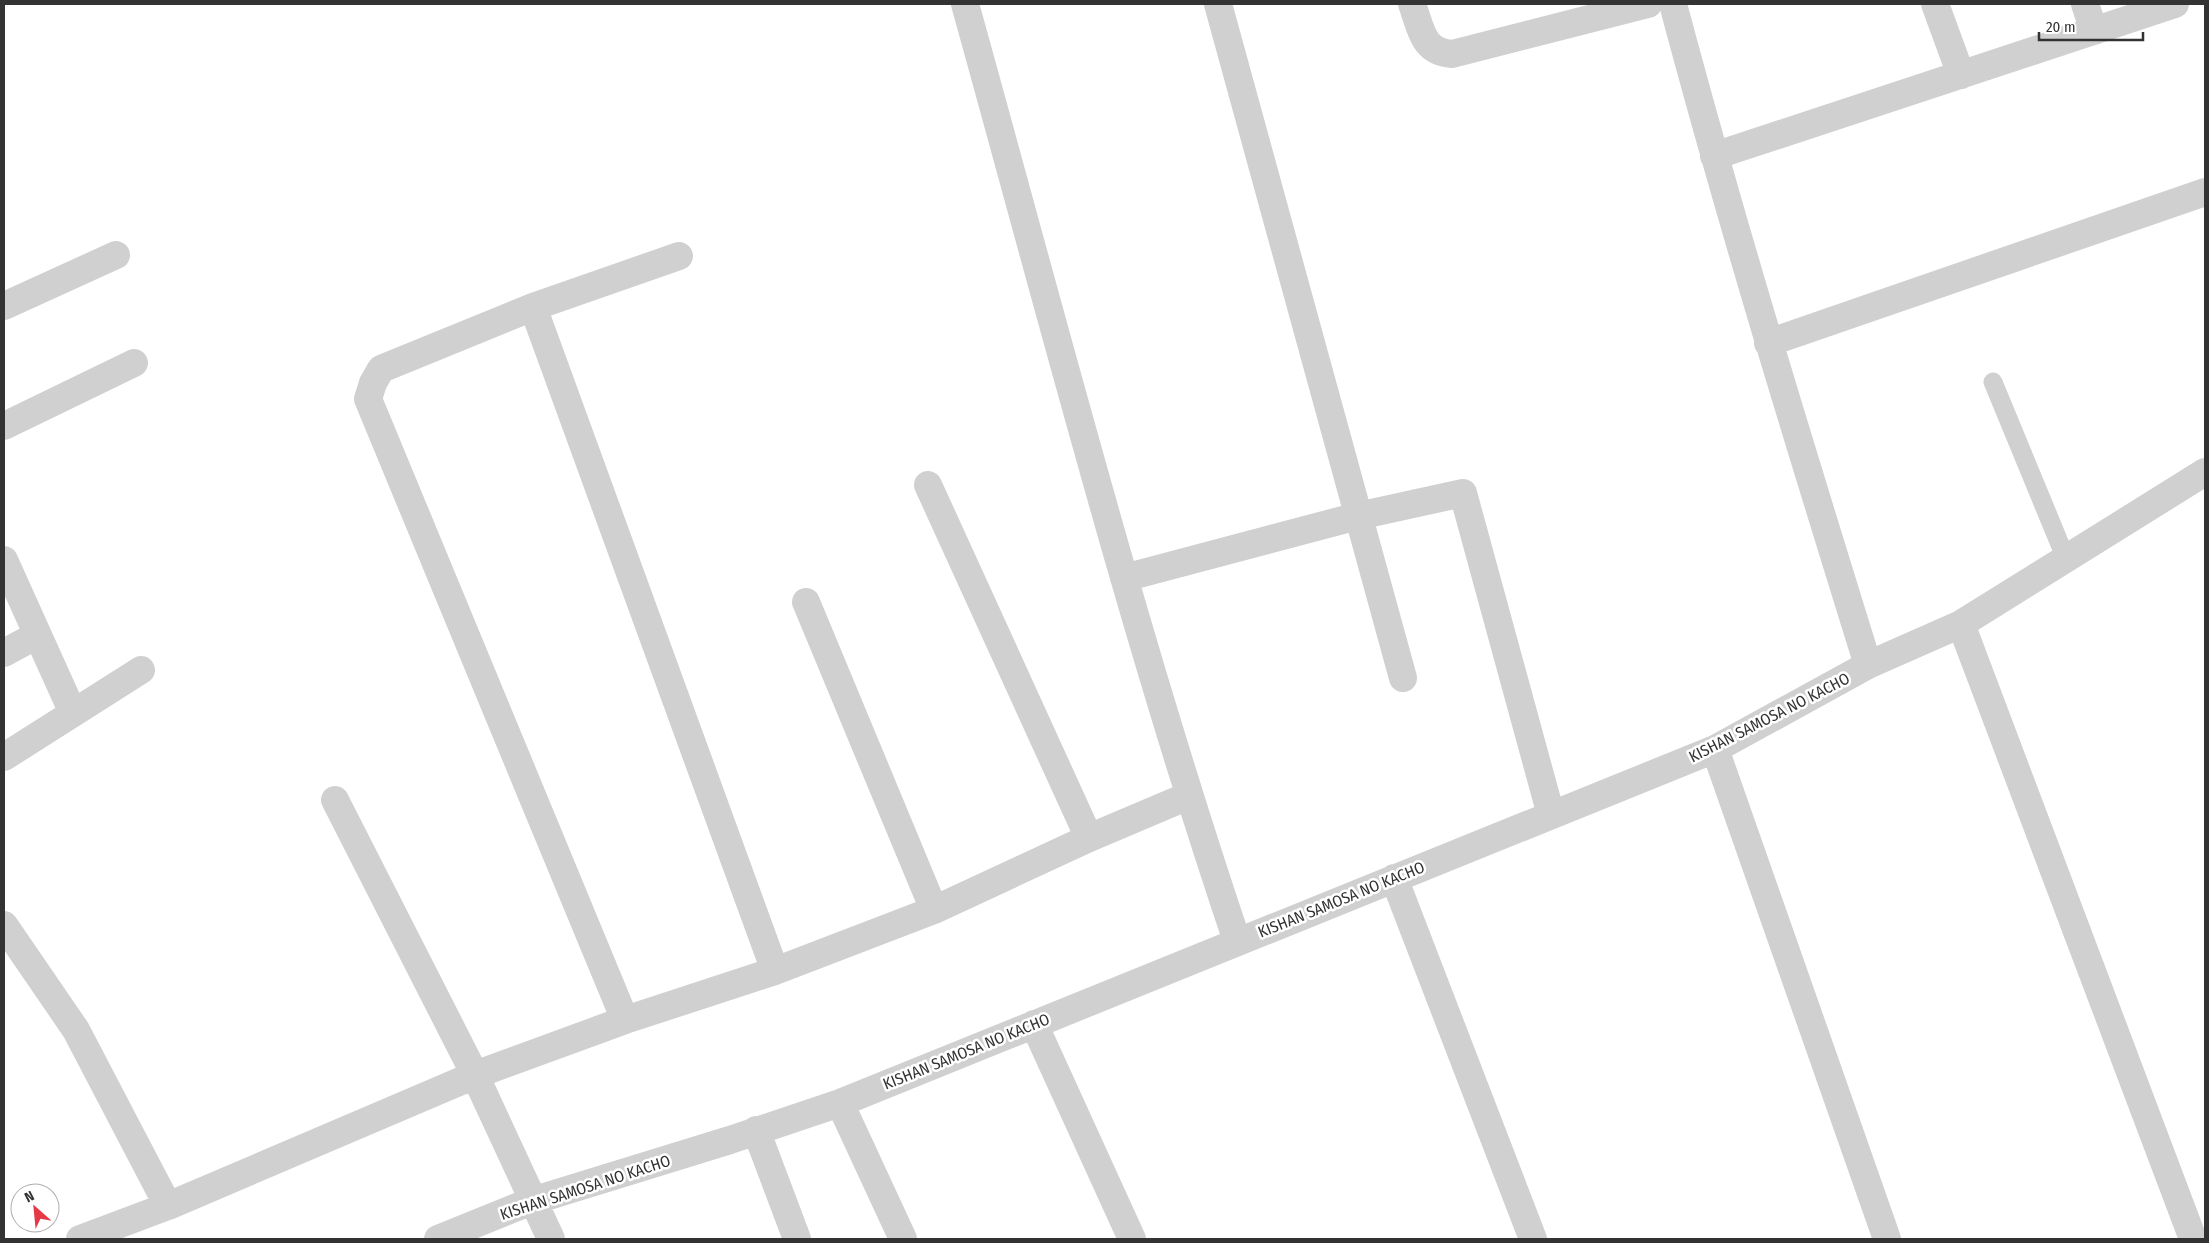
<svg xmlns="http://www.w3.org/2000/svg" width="2209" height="1243" viewBox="0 0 2209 1243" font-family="'Fira Sans Condensed',sans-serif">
<rect width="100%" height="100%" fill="#fff"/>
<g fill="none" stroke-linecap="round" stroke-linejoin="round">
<path stroke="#d0d0d0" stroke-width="19" d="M1993 382 2066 559"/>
<path stroke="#d0d0d0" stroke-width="28" d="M965 4C1052 317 1133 633 1237 941
M1218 4 1403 678
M1412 4C1421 28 1422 52 1452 54L1648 4
M1673 4C1732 226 1800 446 1868 665
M1935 4 1961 75
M2085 4 2094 31
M1714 156 2175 4
M4 306 116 255
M533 307 775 971
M1768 343 2205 192
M4 426 134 363
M928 485 1089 838
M4 560 73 713
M1124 578 1358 516 1463 493 1551 815
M806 602 934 910
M1961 624 2193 1239
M4 653 37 635
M1715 749 1887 1239
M4 757 141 670
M335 800 475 1075 551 1239
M1394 878 1533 1239
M4 925 76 1030 168 1206
M625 1020 368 399 373 383 381 369 533 307 679 256
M1034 1024 1132 1239
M840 1103 903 1239
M756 1130 797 1239
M80 1239 168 1206 475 1075 625 1020 775 971 934 910 1089 838 1188 796
M438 1239 532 1201 730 1140 840 1103 1715 749 1868 665 1961 624 2205 472"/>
</g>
<g text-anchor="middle" stroke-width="5" stroke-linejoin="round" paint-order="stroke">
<g font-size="16" fill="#333" stroke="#fff">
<text transform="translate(1769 717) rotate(-27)" y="6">KISHAN SAMOSA NO KACHO</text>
<text transform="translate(1341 899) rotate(-22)" y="6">KISHAN SAMOSA NO KACHO</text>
<text transform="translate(966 1051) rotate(-22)" y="6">KISHAN SAMOSA NO KACHO</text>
<text transform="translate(585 1187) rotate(-18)" y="6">KISHAN SAMOSA NO KACHO</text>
</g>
</g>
<rect width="2209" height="1243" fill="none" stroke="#333333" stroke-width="10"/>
<g transform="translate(35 1208) rotate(333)"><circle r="24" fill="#ffffff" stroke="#adadad"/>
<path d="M0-4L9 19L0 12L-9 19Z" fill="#e63946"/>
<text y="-8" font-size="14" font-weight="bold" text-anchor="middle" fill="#333333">N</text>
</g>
<path d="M2039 32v8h104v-8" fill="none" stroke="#333333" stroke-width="2.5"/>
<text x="2046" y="32" font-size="15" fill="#333333" stroke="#ffffff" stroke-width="4" paint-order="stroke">20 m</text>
</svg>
